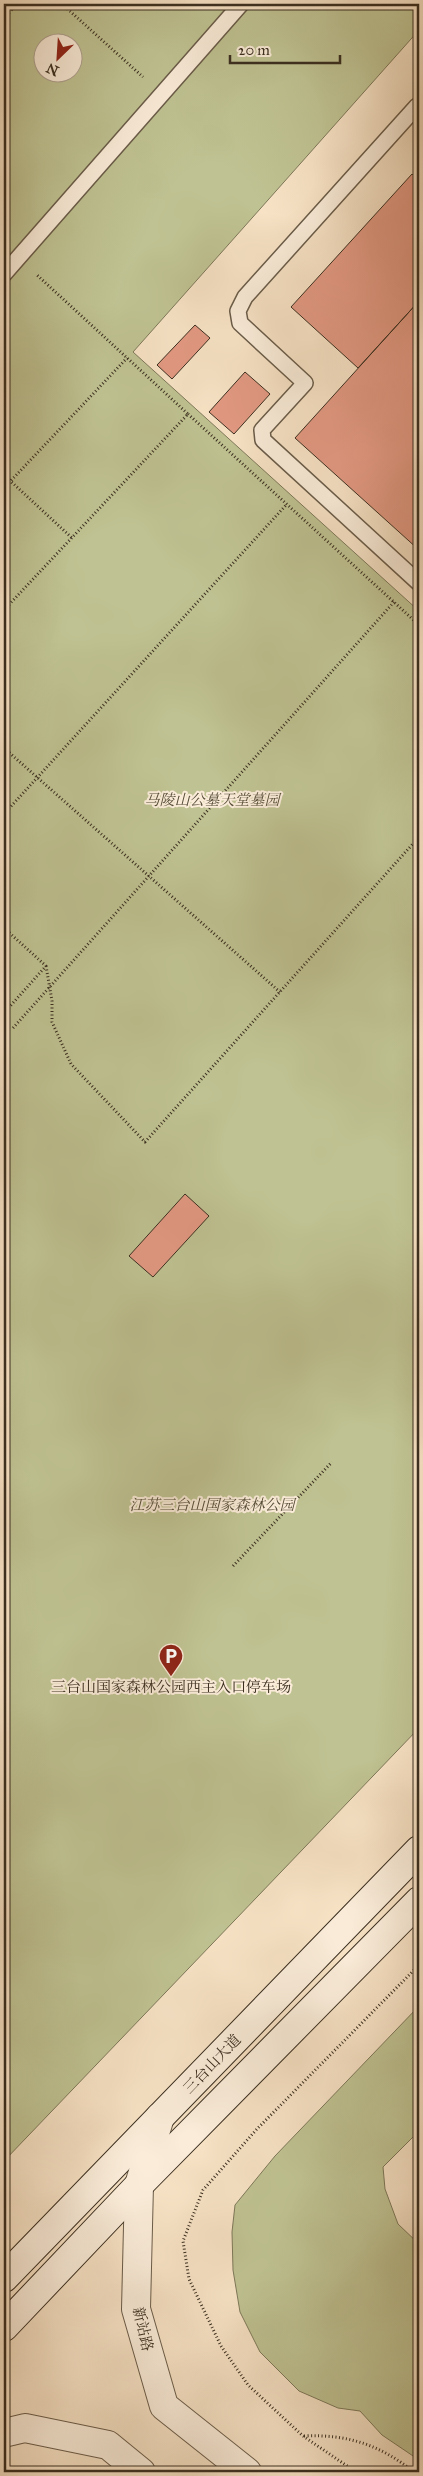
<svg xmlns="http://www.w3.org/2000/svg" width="423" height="2476" viewBox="0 0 423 2476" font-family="'IM FELL Great Primer','Noto Serif SC',serif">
<rect width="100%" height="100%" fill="#f7e2c5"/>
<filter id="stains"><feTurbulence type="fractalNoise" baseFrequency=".004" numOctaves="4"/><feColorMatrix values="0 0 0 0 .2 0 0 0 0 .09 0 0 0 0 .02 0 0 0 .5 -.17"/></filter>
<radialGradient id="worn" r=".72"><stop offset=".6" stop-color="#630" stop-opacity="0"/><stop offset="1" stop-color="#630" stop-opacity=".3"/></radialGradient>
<path fill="#bfc292" stroke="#7d7859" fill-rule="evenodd" d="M4 4H419V30L133 352 419 611V1728L4 2161ZM42 42H72V72H42Z
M419 2006V2131L383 2167 385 2189 398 2224 419 2244V2460L382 2435 360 2411 338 2408 299 2391 260 2352 240 2312 233 2270 232 2232 235 2205 275 2156Z"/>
<path fill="#e39983" stroke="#3b2f20" d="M412 174 419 180V301L358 368 291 307Z
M419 301V550L295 438Z
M195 325 210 338 172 379 157 365Z
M245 372 270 394 234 434 209 412Z
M185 1194 209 1216 153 1277 129 1256Z"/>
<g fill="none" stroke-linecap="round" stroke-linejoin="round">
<defs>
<path id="service" d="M419 108 417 106 245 297 238 311 240 323 305 383 262 430 263 440 419 583
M4 274 241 4"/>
<path id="tertiary" d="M160 2117 139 2185 136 2309 164 2406 247 2472
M4 2433 25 2428 108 2445 141 2472"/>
<path id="secondary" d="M4 2278 419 1850
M4 2327 139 2185 419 1901"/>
</defs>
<use href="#service" stroke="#6a5c49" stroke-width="18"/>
<use href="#tertiary" stroke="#6a5c49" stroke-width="30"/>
<use href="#secondary" stroke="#3b2f20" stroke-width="30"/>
<path stroke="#3b2f20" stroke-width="3" stroke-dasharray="1 2.5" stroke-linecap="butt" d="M62 4 143 77
M4 18 17 4
M188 414 419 625
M4 475 72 538
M4 488 127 358
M4 610 188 414 37 275
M4 748 280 992
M4 814 287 504
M4 928 46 966 4 1013
M46 966 52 1001V1022L71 1064 145 1142 419 837
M13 1028 394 602
M233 1566 332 1462
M304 2436C348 2434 380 2445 414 2472
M4 2472 33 2470 38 2472
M356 2472 303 2436 248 2385 221 2346 189 2279 183 2241 203 2190 257 2129 419 1965"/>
<use href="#service" stroke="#faecd9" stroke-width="15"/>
<use href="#tertiary" stroke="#faecd9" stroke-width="28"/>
<use href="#secondary" stroke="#faecd9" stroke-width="28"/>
</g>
<defs>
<symbol id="parking-pin" viewBox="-11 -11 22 30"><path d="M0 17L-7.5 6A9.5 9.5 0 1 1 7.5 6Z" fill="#8f2418" stroke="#faecd9"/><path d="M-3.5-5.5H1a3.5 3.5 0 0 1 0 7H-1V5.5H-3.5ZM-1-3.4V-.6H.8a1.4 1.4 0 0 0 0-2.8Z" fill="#fff"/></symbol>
</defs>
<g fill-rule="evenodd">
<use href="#parking-pin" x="157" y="1642" width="28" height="38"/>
</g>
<g text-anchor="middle" stroke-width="4" stroke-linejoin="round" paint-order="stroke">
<g font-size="15" font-style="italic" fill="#554c37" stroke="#faecd9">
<text x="212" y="805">马陵山公墓天堂墓园</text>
<text x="212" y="1510">江苏三台山国家森林公园</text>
</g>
<g font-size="15" fill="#3b2f20" stroke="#faecd9">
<text x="171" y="1692">三台山国家森林公园西主入口停车场</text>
</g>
<g font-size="15" fill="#3b2f20" stroke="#faecd9">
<text transform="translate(212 2064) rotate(-46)" y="5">三台山大道</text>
<text transform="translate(143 2329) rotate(77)" y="5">新站路</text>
</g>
</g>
<rect width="423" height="2476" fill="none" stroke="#f7e2c5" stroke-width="20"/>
<rect x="5" y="5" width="413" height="2466" fill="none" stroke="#3b2f20" stroke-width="2.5"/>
<rect x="10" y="10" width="403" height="2456" fill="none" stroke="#3b2f20"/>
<g transform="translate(58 58) rotate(205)"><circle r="24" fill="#faecd9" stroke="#aea08f"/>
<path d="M0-4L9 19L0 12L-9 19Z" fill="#8f2418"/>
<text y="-8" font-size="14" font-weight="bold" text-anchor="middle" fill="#3b2f20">N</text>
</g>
<path d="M230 55v8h110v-8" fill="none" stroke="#3b2f20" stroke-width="2.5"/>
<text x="238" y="55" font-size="15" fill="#3b2f20" stroke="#faecd9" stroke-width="4" paint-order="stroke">20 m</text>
<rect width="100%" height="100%" filter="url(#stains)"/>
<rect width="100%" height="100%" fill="url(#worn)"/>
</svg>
